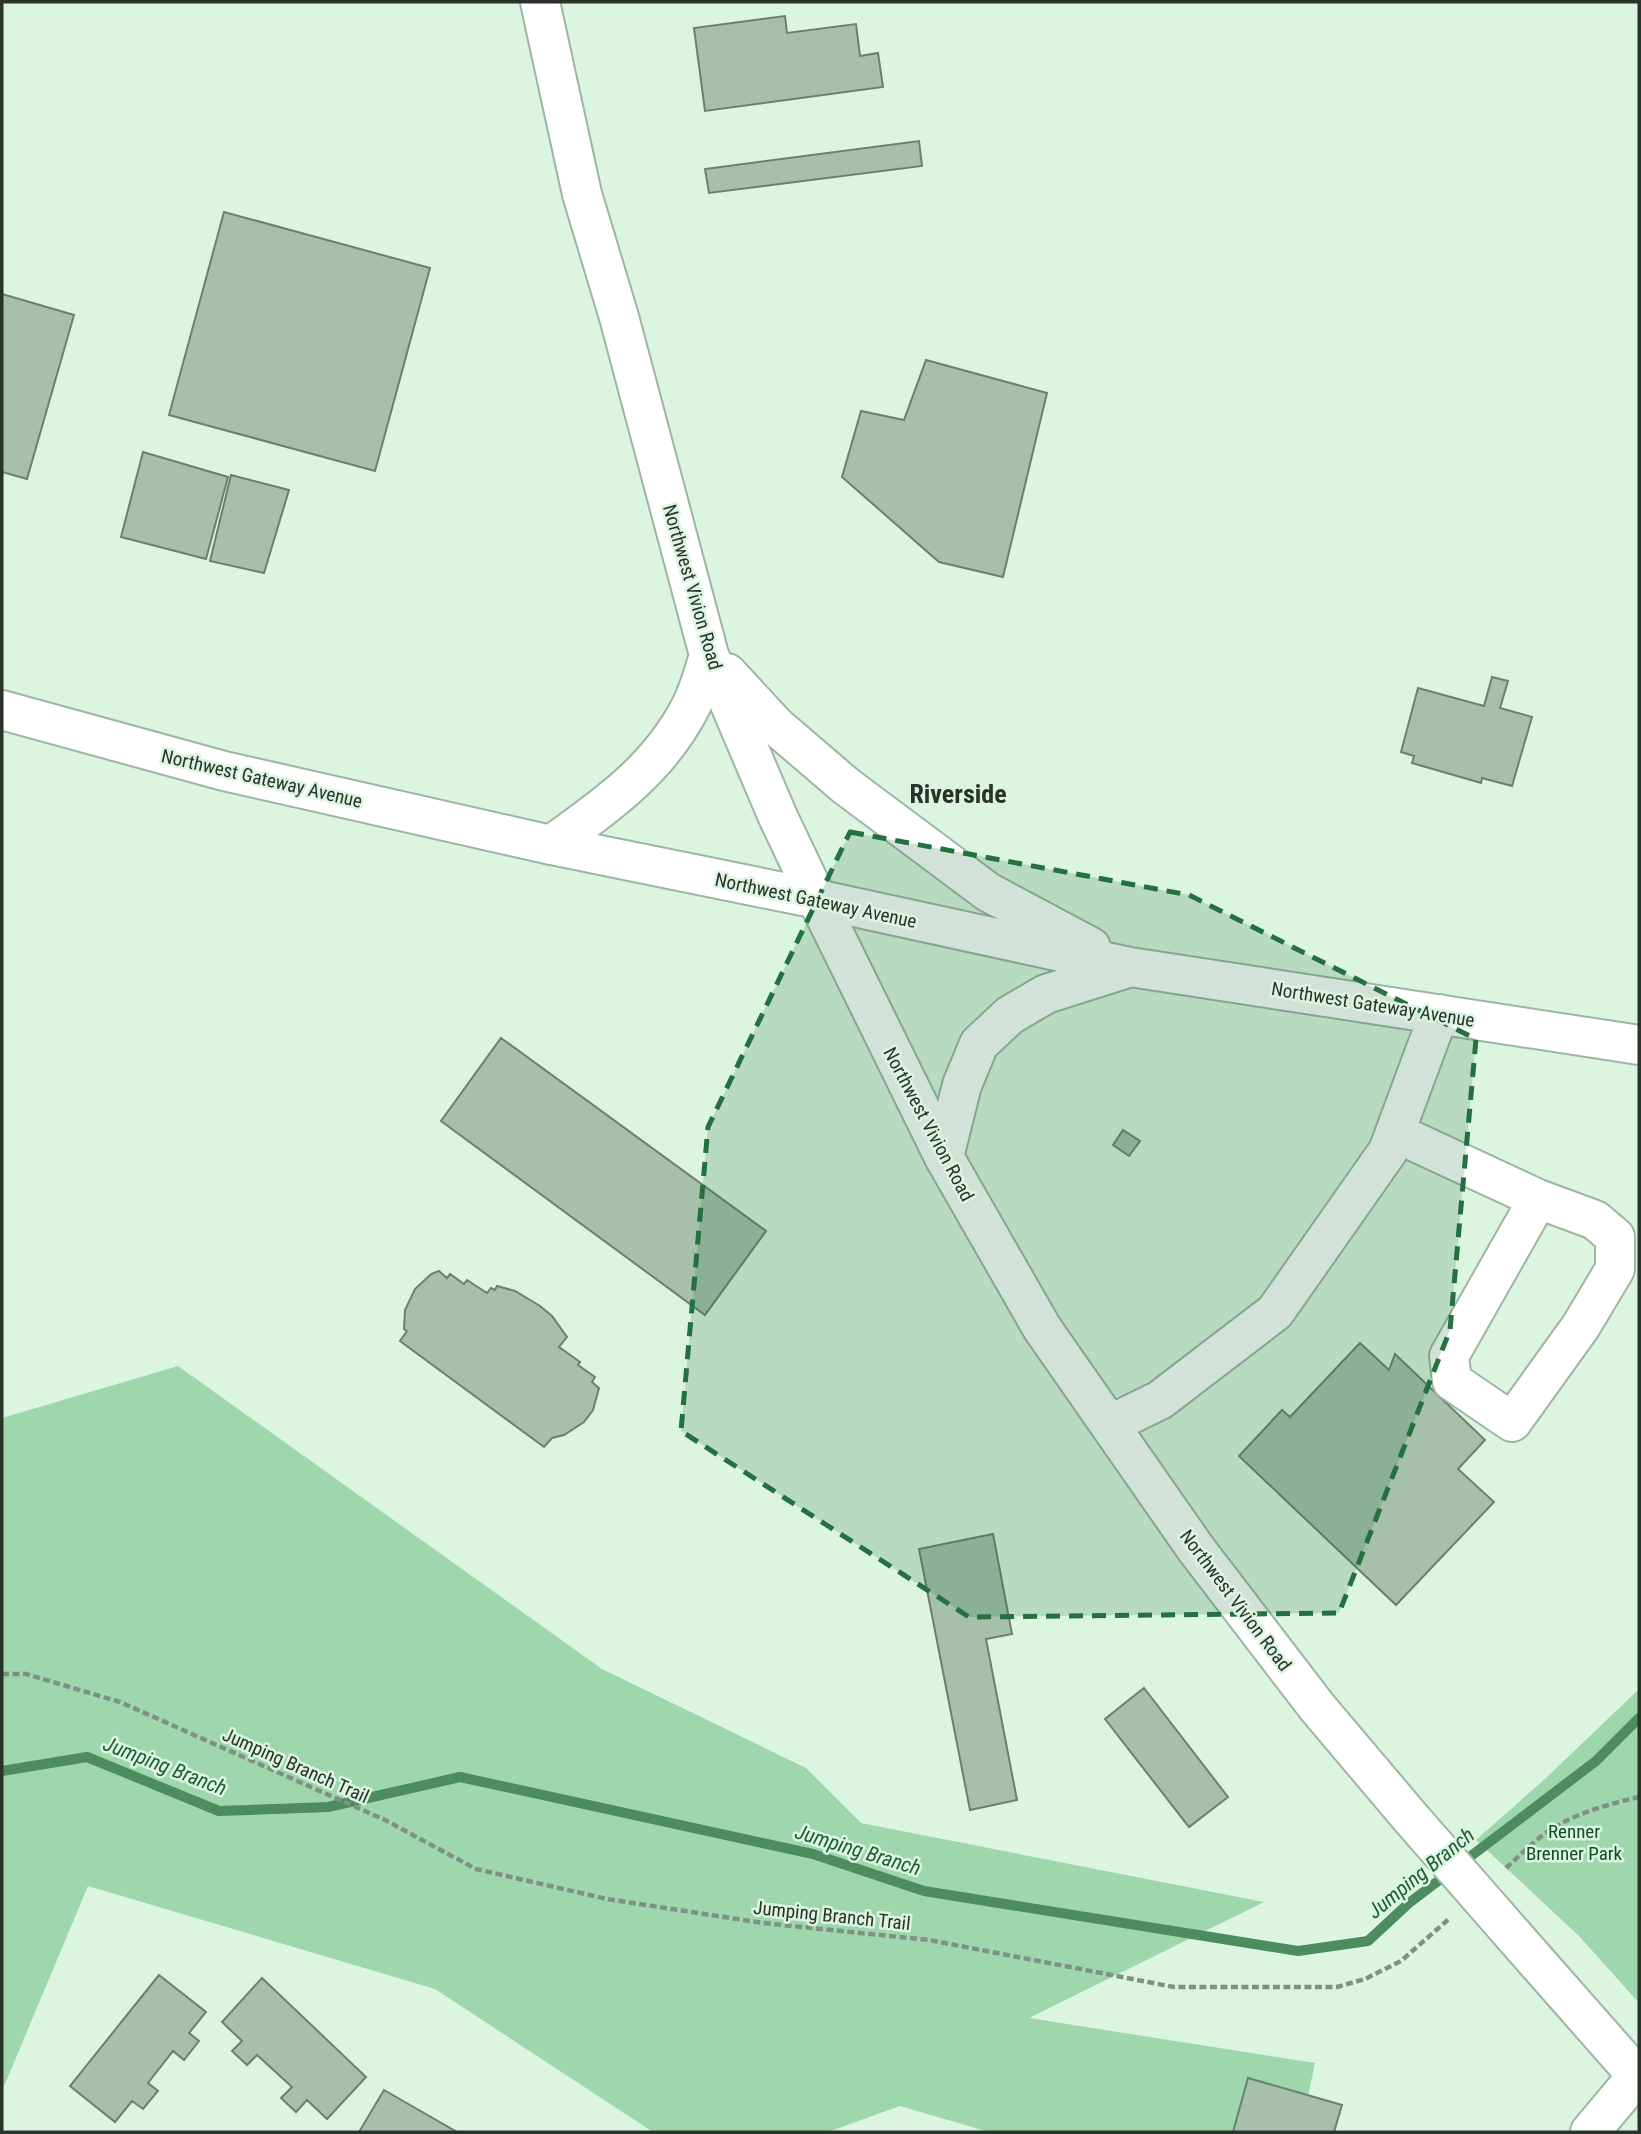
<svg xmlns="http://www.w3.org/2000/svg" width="1641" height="2134" viewBox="0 0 1641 2134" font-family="'Roboto Condensed',sans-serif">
<rect width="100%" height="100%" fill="#dcf5e1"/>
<path fill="#9dd7ab" d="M178 1366 602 1669 806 1768 861 1823 1264 1902 1029 2018 1315 2063 1308 2096 1342 2105 1334 2132H989L900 2106 828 2132H653L435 1989 88 1886 2 2091V1418Z
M1639 1689V2003L1579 1936 1476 1840 1546 1778Z"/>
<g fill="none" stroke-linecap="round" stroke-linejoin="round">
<path stroke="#4c8c5f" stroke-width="10" d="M2 1771 87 1757 219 1811 328 1807 460 1777 813 1854 924 1891 1298 1951 1368 1941 1409 1903 1596 1761 1639 1718"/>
</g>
<path fill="#a7c0ad" stroke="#6a816f" stroke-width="2" d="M785 16 787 33 856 24 860 56 878 53 883 87 705 111 694 28Z
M919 141 922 166 709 193 705 169Z
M224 212 430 268 375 471 169 415Z
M2 294 74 315 27 479 2 472Z
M926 360 1047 393 1003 577 939 562 842 477 861 411 904 420Z
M143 452 228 477 206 559 121 537Z
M231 475 289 490 264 573 210 561Z
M1492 677 1508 681 1500 708 1532 717 1512 786 1482 778 1481 783 1412 763 1414 756 1401 752 1418 688 1484 706Z
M501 1038 766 1231 705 1315 441 1121Z
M1123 1130 1140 1141 1129 1156 1113 1145Z
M439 1271 447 1278 450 1274 464 1284 467 1280 487 1293 491 1288 495 1290 497 1286 515 1291 540 1306 552 1316 567 1337 559 1347 580 1362 578 1365 595 1377 592 1382 599 1388 593 1410 584 1422 564 1435 552 1438 544 1447 400 1341 407 1331 404 1329 405 1310 415 1289 431 1274Z
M1360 1343 1389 1370 1395 1354 1485 1440 1458 1469 1494 1502 1396 1605 1239 1456 1282 1410 1290 1417Z
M993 1534 1012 1634 986 1639 1017 1800 970 1810 919 1549Z
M1144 1688 1228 1797 1189 1827 1105 1719Z
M159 1975 206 2012 189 2033 199 2041 184 2060 173 2051 148 2083 158 2091 143 2109 132 2101 115 2122 70 2086Z
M262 1978 366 2077 327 2119 307 2100 296 2112 281 2098 292 2087 257 2055 247 2065 232 2051 242 2041 222 2022Z
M1248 2078 1342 2105 1334 2132H1233Z
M384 2090 457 2132H359Z"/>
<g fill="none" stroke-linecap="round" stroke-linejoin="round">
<defs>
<path id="minor" d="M817 899 944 1157 1042 1328 1196 1549 1317 1707 1410 1817
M1396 1133 1538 1199 1595 1220 1615 1237V1269L1581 1326 1512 1422 1452 1381 1449 1356 1538 1199
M1111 1424 1160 1400 1275 1312 1388 1151 1439 1014
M1514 1936 1639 2078
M1590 2132 1637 2076"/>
<path id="major" d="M540 2 582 194 619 317 709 655 778 817 817 899
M727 673 776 726 846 786 988 892 1091 947
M2 710 224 771 551 845 817 899 1130 967 1639 1045
M551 845C607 805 659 769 691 706 699 690 704 672 709 655
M944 1157 962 1085 979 1044 1010 1015 1046 994 1128 968"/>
</defs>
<use href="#minor" stroke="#9db5a2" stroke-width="42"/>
<use href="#major" stroke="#9db5a2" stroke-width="42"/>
<path stroke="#809183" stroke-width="4.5" stroke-dasharray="7 3.5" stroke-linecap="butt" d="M2 1674H26L120 1702 385 1820 476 1869 607 1899 763 1923 929 1940 1174 1987H1337L1365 1979 1401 1961 1450 1918
M1506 1868C1518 1857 1530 1845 1543 1835 1571 1814 1606 1805 1639 1797"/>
<use href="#minor" stroke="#fff" stroke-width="38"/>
<use href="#major" stroke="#fff" stroke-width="38"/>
<defs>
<path id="minor-bridge" d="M1410 1817 1514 1936"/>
</defs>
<use href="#minor-bridge" stroke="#9db5a2" stroke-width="42" stroke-linecap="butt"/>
<use href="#minor-bridge" stroke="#fff" stroke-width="38"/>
</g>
<path fill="#24703f" fill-opacity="0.2" stroke="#24703f" stroke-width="5" stroke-dasharray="14 9" stroke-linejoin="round" d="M850 832 1189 895 1476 1039 1450 1330 1339 1613 969 1617 681 1431 708 1127Z"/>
<g text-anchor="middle" stroke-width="5" stroke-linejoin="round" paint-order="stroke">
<g font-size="19" fill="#29322b" stroke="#dcf5e1">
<text transform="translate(693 587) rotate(74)" y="7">Northwest Vivion Road</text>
<text transform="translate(262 778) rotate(13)" y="7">Northwest Gateway Avenue</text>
<text transform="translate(816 900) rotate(12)" y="7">Northwest Gateway Avenue</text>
<text transform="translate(1373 1004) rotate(9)" y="7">Northwest Gateway Avenue</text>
<text transform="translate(929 1124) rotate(62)" y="7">Northwest Vivion Road</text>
<text transform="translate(1236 1600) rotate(53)" y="7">Northwest Vivion Road</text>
<text transform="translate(296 1765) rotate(24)" y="7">Jumping Branch Trail</text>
<text transform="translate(832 1915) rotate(6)" y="7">Jumping Branch Trail</text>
</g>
<g font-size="19" fill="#0c4f27" stroke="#dcf5e1">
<text x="1574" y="1838">Renner<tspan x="1574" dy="22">Brenner Park</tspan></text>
</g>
<g font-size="21" font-style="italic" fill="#1e5d34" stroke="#dcf5e1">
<text transform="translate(165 1766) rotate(21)" y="7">Jumping Branch</text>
<text transform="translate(858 1850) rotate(17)" y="7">Jumping Branch</text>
<text transform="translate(1421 1873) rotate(-39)" y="7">Jumping Branch</text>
</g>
<g font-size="26" font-weight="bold" fill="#29322b" stroke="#dcf5e1">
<text x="958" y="803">Riverside</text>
</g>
</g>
<rect width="1641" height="2134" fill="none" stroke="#29322b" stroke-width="7"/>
</svg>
